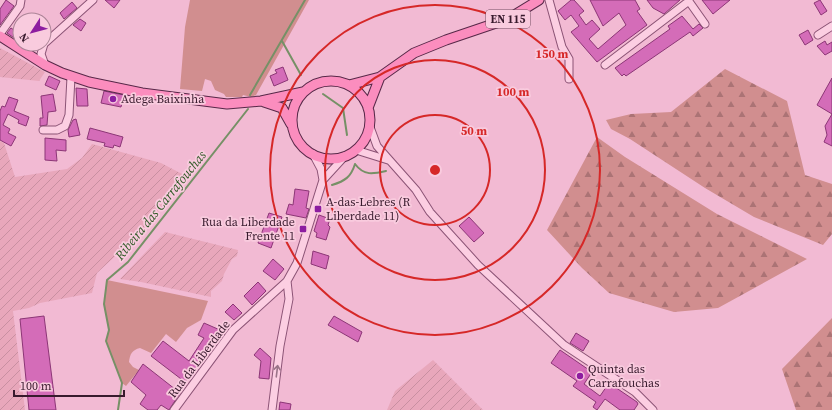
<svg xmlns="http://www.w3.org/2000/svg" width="832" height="410" viewBox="0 0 832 410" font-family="'Source Serif 4',serif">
<defs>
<pattern id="farmland-furrows" width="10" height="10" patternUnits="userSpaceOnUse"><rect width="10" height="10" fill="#e8a7bb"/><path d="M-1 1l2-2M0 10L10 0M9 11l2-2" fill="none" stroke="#c88fa1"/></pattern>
<pattern id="forest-firs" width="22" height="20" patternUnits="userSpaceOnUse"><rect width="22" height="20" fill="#d18e8f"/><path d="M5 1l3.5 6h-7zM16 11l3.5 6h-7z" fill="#ab7375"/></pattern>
</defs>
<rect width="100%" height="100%" fill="#f2bad3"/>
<path fill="url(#farmland-furrows)" d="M0 48 45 72 39 81 0 77Z
M0 141 4 143 15 177 67 169 82 158 92 144 161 163 186 176 160 209 149 225 97 273 92 293 40 303 29 308 13 311 25 410H0Z
M165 232 238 250 237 256 232 259 224 274 222 281 211 291V297L141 282 120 279Z
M433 360 483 410H387L395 391Z"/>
<path fill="#d18e8f" d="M190 0H309L256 95 251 97 243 95 242 97H226L224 94 215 90 211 81 205 79 202 91 180 89 185 27Z
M107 280 208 301 201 320 187 328 176 342 166 334 151 353 140 348C132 350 130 354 129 362L133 367 139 370 126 386 122 383 106 341 109 330 104 304Z"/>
<path fill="url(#forest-firs)" d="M725 69 787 101 805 175 832 184V234L823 245 754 217 705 188 630 139 611 129 606 120 631 114 671 112Z
M597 137 625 157 717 214 807 259 718 308 674 312 609 293 582 268 547 230Z
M832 318V410H796L782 369Z"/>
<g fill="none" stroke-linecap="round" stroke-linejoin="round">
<path stroke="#769066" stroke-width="2" d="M282 41 301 75
M323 94 343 108 347 135
M250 95 305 0
M355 164C364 176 373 174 386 171
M332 185C345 181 351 177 355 164
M118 410 122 383 106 341 109 330 104 304 107 280 128 262 248 109"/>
</g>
<path fill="#d46cb8" stroke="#8c3676" d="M6 0 14 6 0 25V9Z
M105 0H120L114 8Z
M571 0H574L584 11 579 15 586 25 592 20 600 29 589 39 598 49 626 25 619 13 603 26 590 0H635L640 9 637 11 647 25 597 62 571 32 579 26 571 15 565 20 558 11Z
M647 0H680L664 14 653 8Z
M702 0H730L713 14Z
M820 0 827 11 821 15 814 3Z
M72 2 77 8 64 19 60 13Z
M682 16 693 29 699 24 703 28 693 36 690 32 626 76 624 74 622 76 615 68 670 29 668 26Z
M80 19 86 23 81 31 73 25Z
M11 28 20 34V42L7 33Z
M808 30 813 40 805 45 799 35Z
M825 41 827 45 832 42V51L825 55 817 46Z
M283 67 288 80 274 86 270 76 277 73 275 70Z
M49 76 60 81 56 90 45 85Z
M832 78V146L824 142 827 135 825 126 832 114 817 105Z
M76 88 87 89 88 106H77Z
M104 91 124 95 121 107 101 103Z
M53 94 56 111 48 112 47 125 40 126V118H43L41 96Z
M9 97 18 100 14 111 29 117 26 126 18 123 19 120 8 114 3 125 10 129 8 133 16 137 11 146 0 140V111L2 106 5 107Z
M76 119 80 135 69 137 68 130 73 120Z
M90 128 123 137 120 147 114 145 113 148 104 146 105 143 87 139Z
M45 138 66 140V151L56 150 57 161 45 160Z
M295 189 309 191 306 208 309 209 306 218 286 214 289 204 293 205Z
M269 213 282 217 271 248 258 243Z
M319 215 330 219 328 225 330 227 326 240 316 237 317 233 314 231Z
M469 217 484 233 474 242 459 226Z
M313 251 329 256 326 269 311 264Z
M273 259 284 269 275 280 263 271Z
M258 282 266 291 252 305 244 296Z
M233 304 242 313 234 320 225 312Z
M44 316 56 410H29L20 319Z
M334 316 362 332 358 342 328 325Z
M204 323 220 330 204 360 203 359 185 382 151 356 163 341 189 361 204 338 198 335Z
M576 333 589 341 583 351 570 343Z
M260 348 271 358 269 379 259 378 261 361 254 355Z
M560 350 592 372 584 384 600 396 609 383 637 402 638 404 634 410H620L605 399 597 410 593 407 596 402 573 386 577 381 551 363Z
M143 364 180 393 169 410 161 405 157 410H148L140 404 146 395 131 382Z
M280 402 291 404 290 410H279Z"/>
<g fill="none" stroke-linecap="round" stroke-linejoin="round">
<defs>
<path id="minor" d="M549 0 562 47 569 59V79
M688 0 705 24
M0 34 20 6 21 0
M818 35 832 26
M44 44 93 0
M44 44 41 54 45 65
M605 65 689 1
M370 127 377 146 416 190 430 212 478 265 564 345 635 392 653 410
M43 130H57L65 126 69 115 71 77
M356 150 388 160
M313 154 321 169 323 180
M174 410 233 330 287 281 297 263 323 180 345 156
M272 410 280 346 289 299 287 281"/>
<path id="major" d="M0 36 45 65 62 73 89 82 142 93 227 104 261 101 303 92
M292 120a39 39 0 1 1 78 0a39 39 0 1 1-78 0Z
M349 85 380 77 414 53 446 40 508 19 539 0
M264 102 282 108 291 124
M368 108 380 77"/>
</defs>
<use href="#minor" stroke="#8b5375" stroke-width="9"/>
<use href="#major" stroke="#572848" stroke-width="11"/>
<use href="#minor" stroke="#fccee2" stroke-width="7"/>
<use href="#major" stroke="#fb8dbe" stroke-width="9"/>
</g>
<defs><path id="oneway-shaft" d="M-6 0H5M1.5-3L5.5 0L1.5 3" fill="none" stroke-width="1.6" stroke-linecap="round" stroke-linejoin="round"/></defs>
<use stroke="#9a7488" href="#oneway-shaft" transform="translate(277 371) rotate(-83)"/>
<g fill="none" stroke="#d62828" stroke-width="2">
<circle cx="435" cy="170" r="55"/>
<circle cx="435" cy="170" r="110"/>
<circle cx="435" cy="170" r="165"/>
</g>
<g fill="#8d1da0" stroke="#f9cbde" stroke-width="1.5">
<circle cx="113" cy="99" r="4"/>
<rect x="314" y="205" width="8" height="8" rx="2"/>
<rect x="299" y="225" width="8" height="8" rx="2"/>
<circle cx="580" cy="376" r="4"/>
</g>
<g text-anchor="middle" stroke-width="3.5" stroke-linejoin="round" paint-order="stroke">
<rect fill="#f9cbde" stroke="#724f62" stroke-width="1" x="486" y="10" width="44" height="18" rx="3"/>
<g font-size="11" font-weight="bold" fill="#381a2d">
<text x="508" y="23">EN 115</text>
</g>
<g font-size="12" fill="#381a2d" stroke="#f9cbde" text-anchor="start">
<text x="121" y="103">Adega Baixinha</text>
<text x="326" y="206">A-das-Lebres (R<tspan x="326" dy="14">Liberdade 11)</tspan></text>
<text x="295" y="226" text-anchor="end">Rua da Liberdade<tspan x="295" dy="14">Frente 11</tspan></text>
<text x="588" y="373">Quinta das<tspan x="588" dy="14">Carrafouchas</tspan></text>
</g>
<g font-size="12" fill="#381a2d" stroke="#f9cbde">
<text transform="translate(199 359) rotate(-53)" y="4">Rua da Liberdade</text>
</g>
<g font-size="13" font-style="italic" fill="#315a27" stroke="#f9cbde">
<text transform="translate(160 205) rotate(-51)" y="5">Ribeira das Carrafouchas</text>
</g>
</g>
<circle cx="435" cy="170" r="6" fill="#d62828" stroke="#f9cbde" stroke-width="2"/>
<g font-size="12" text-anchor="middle" font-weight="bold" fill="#d62828" stroke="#f9cbde" stroke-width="3.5" stroke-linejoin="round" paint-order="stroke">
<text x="552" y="58">150 m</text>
<text x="513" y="96">100 m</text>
<text x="474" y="135">50 m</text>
</g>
<g transform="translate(32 32) rotate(234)"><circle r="19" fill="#f9cbde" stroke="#ac8497"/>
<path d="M0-3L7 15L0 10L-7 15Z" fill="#8d1da0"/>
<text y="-6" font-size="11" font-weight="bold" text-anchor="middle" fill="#381a2d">N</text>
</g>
<path d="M14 390v6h110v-6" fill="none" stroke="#381a2d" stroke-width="2"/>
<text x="20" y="390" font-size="12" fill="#381a2d" stroke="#f9cbde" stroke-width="3" paint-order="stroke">100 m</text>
</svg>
